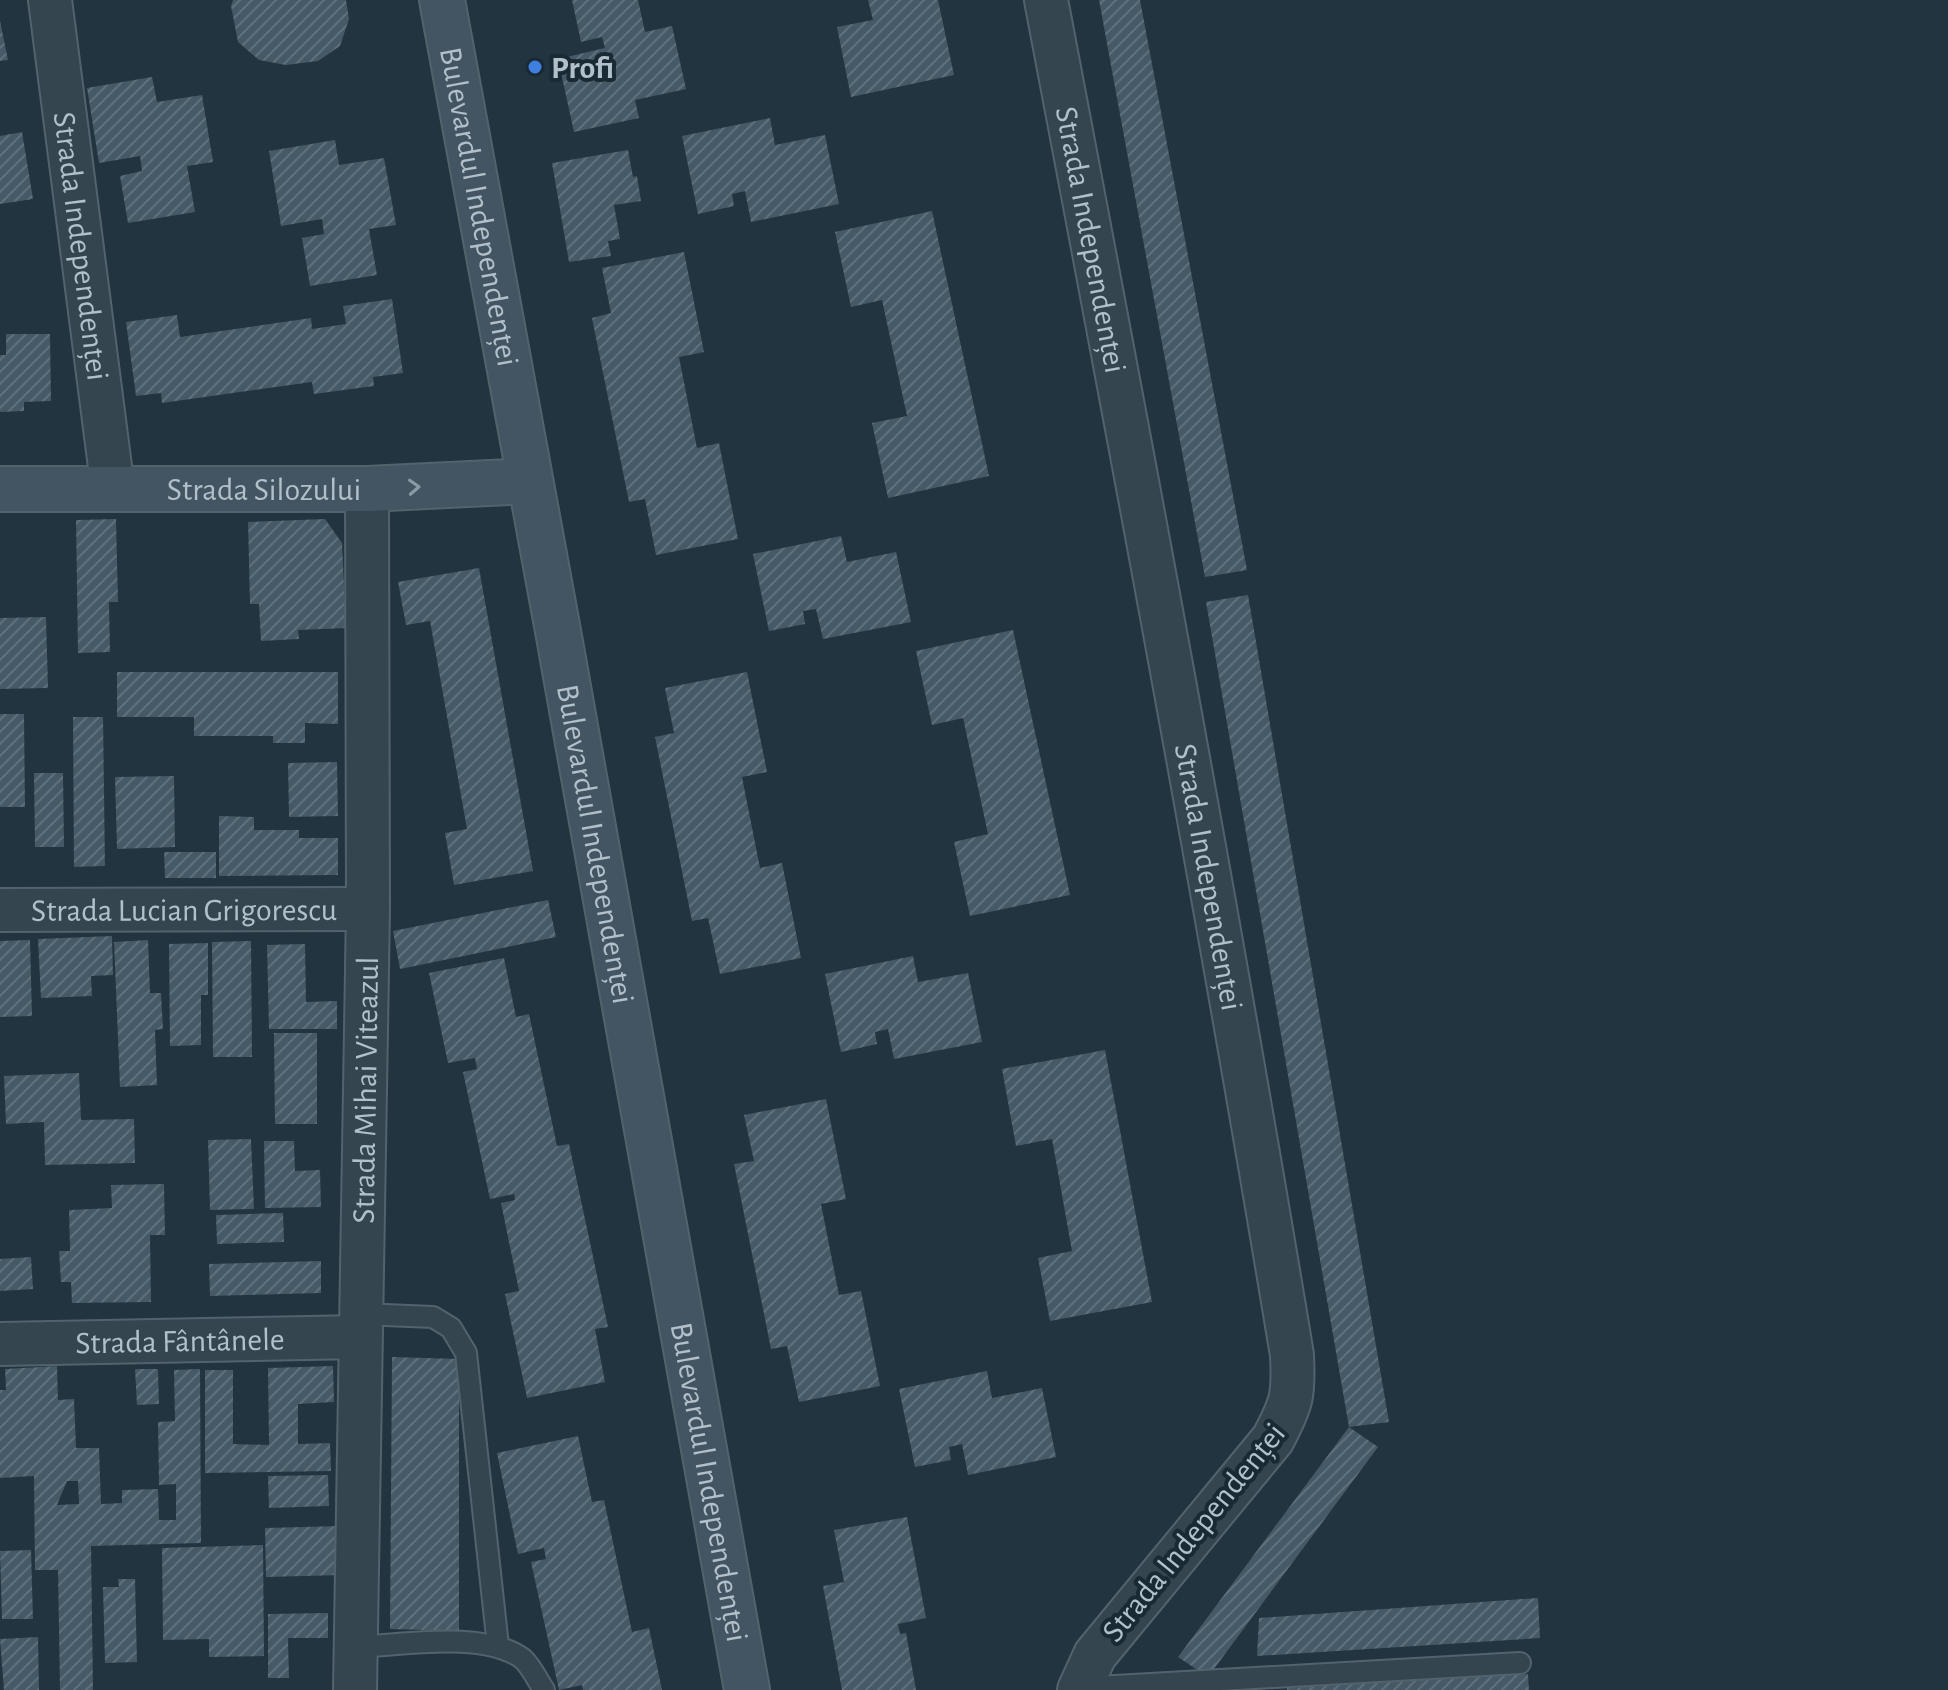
<svg xmlns="http://www.w3.org/2000/svg" width="1948" height="1690" viewBox="0 0 1948 1690" font-family="'Alegreya Sans',sans-serif">
<defs>
<pattern id="building-hatch" width="6" height="6" patternUnits="userSpaceOnUse" patternTransform="scale(2)"><rect width="6" height="6" fill="#455a66"/><path d="M-1 1l2-2M0 6l6-6M5 7l2-2" fill="none" stroke="#5d707b"/></pattern>
</defs>
<rect width="100%" height="100%" fill="#21343f"/>
<path fill="url(#building-hatch)" fill-rule="evenodd" d="M233 0H346L349 19 340 46 318 61 286 65 259 60 238 42 231 6Z
M572 0H638L645 32 672 26 686 89 635 100 639 118 574 132 558 59 605 48 602 37 581 42Z
M868 0H938L954 75 851 97 837 27 873 20Z
M1099 0H1140L1247 570 1205 577Z
M0 21 8 60 0 61Z
M152 77 157 102 202 95 213 162 187 166 195 212 128 223 120 176 142 171 140 156 99 163 87 88Z
M770 118 775 145 825 135 839 204 751 222 745 191 732 194 734 206 698 214 682 136Z
M22 132 33 199 0 204V136Z
M335 140 339 165 384 158 396 225 369 229 377 275 310 286 302 238 324 234 322 219 281 226 269 151Z
M628 150 633 177 637 176 641 201 614 205 620 239 608 241 611 256 569 262 552 163Z
M932 211 989 476 888 498 872 423 907 416 882 300 851 307 835 232Z
M684 252 704 352 679 357 697 448 719 443 738 539 656 555 645 499 629 502 592 318 611 313 602 268Z
M392 299 403 373 373 377 374 386 314 394 312 382 162 403 161 393 136 396 126 322 177 315 180 337 311 318 312 329 346 324 343 306Z
M6 334H50L51 401 24 402V411L0 412V355H6Z
M116 519 118 602H109L110 652 78 653 76 520Z
M325 519 342 543 346 628 298 630 299 639 261 641 259 604H250L248 522Z
M841 536 847 562 896 552 911 622 823 639 816 609 803 611 805 624 769 631 753 554Z
M479 568 533 871 454 885 445 833 467 829 430 621 406 625 398 582Z
M1248 595 1389 1422 1349 1427 1206 602Z
M46 617 48 688 0 689V618Z
M1013 630 1070 895 970 916 954 842 988 834 963 718 932 725 916 651Z
M117 672H338V724L305 723V743H273V736H194V717H117Z
M747 672 767 772 742 777 760 868 782 863 801 958 720 974 708 918 692 921 655 737 674 733 665 688Z
M0 714H24L25 807H0Z
M73 717H103L105 866 74 867Z
M337 762 338 816 289 817 288 763Z
M34 773H63L64 847H35Z
M174 776 175 847 117 849 115 777Z
M219 816 254 817V830H299V838H338V875L219 876Z
M164 852H216V878H165Z
M548 900 556 937 400 969 393 931Z
M112 936 113 975 91 976 92 996 41 998 38 939Z
M30 940 32 1016 0 1017V941Z
M148 940 150 993H161L163 1029 155 1030 157 1085 120 1087 114 942Z
M251 941 252 1057H213L212 942Z
M208 943V995H201V1045L170 1046 169 944Z
M305 944 306 1002 337 1001V1029H269L267 945Z
M913 956 918 982 968 973 982 1042 894 1059 888 1029 875 1032 877 1044 841 1052 825 974Z
M504 958 516 1017 529 1014 557 1146 569 1144 608 1327 595 1329 605 1382 527 1398 505 1294 519 1291 501 1203 515 1200 514 1194 490 1199 463 1072 477 1069 475 1058 448 1063 429 973Z
M274 1033H317V1124H275Z
M1105 1050 1152 1302 1050 1321 1038 1258 1072 1251 1052 1139 1016 1146 1002 1069Z
M79 1073 81 1120 134 1119 135 1163 45 1165 44 1122 6 1124 4 1076Z
M826 1099 846 1199 821 1204 839 1295 861 1291 880 1386 799 1402 787 1346 771 1349 734 1164 754 1161 744 1115Z
M251 1139 254 1209 210 1210 208 1140Z
M264 1141H294L295 1171 320 1170 321 1207 265 1208Z
M164 1184 165 1235H150L151 1302 72 1303 71 1282H61L59 1251H70L69 1210 112 1208 111 1185Z
M283 1213 284 1242 217 1244 216 1215Z
M31 1257 33 1289 0 1291V1259Z
M321 1261V1293L210 1296 209 1264Z
M392 1357 459 1359V1631L390 1629Z
M57 1366 58 1400 74 1399 76 1448H99L101 1504 122 1503V1490L158 1489 159 1520H176V1484L159 1485 158 1422 175 1421 174 1370 200 1369 201 1543 91 1546 93 1690H60L58 1570H35L34 1476 0 1478V1390H6L5 1369ZM67 1481H78L79 1504 57 1505Z
M333 1366 334 1402 298 1404V1444L330 1443 331 1471 205 1473V1370H233V1444L269 1445 268 1368Z
M135 1369H158L159 1404 137 1405Z
M987 1371 992 1398 1042 1388 1056 1457 968 1475 962 1444 949 1447 951 1460 915 1467 899 1389Z
M1349 1427 1378 1447 1208 1677 1178 1657Z
M578 1436 592 1502 604 1500 632 1632 649 1628 662 1690H583L582 1685 559 1690 531 1562 546 1559 544 1548 518 1554 497 1453Z
M328 1475 329 1506 269 1508 268 1476Z
M907 1517 926 1618 898 1624 900 1634 906 1633 916 1690H842L823 1586 844 1582 834 1530Z
M340 1526 342 1575 266 1577 265 1528Z
M263 1545 264 1656 209 1657V1639L163 1640 162 1548Z
M31 1550 33 1619H2L0 1551Z
M118 1579H135L137 1662 105 1663 103 1587H119Z
M1538 1598 1540 1638 1257 1656 1259 1618Z
M328 1613V1638H288L289 1678H268V1614Z
M38 1637 39 1690H4L0 1639Z
M1528 1674 1529 1690H1287V1688Z"/>
<g fill="none" stroke-linecap="round" stroke-linejoin="round">
<defs>
<path id="lane" d="M361 1314 433 1317 451 1328 466 1353 498 1646
M356 1647C403 1645 484 1630 523 1659 531 1666 538 1681 544 1690
M1080 1688 1520 1663"/>
<g id="street">
<path id="s1" d="M50 0 113 490"/>
<path id="s2" d="M1046 0C1132 451 1217 902 1292 1355 1294 1396 1292 1403 1273 1439L1095 1655 1079 1690"/>
<path id="s3" d="M0 910 368 909"/>
<path id="s4" d="M0 1344 360 1337"/>
<path id="s5" d="M355 1690 368 909 367 489"/>
</g>
<g id="secondary">
<path id="s6" d="M442 0 558 631 747 1690"/>
<path id="s7" d="M0 489H367L529 481"/>
</g>
</defs>
<use href="#lane" stroke="#53636d" stroke-width="24"/>
<use href="#street" stroke="#53636d" stroke-width="46"/>
<use href="#secondary" stroke="#53636d" stroke-width="48"/>
<use href="#lane" stroke="#35454f" stroke-width="20"/>
<use href="#street" stroke="#35454f" stroke-width="42"/>
<use href="#secondary" stroke="#435562" stroke-width="44"/>
</g>
<defs><path id="oneway-chevron" d="M-2-3.5L2.5 0L-2 3.5" fill="none" stroke-width="1.6" stroke-linecap="round" stroke-linejoin="round" transform="scale(2)"/></defs>
<use stroke="#8a9ba6" href="#oneway-chevron" transform="translate(414 487) rotate(-3)"/>
<circle fill="#3f7fe0" stroke="#1a2a34" stroke-width="3" cx="535" cy="67" r="8"/>
<g text-anchor="middle" stroke-width="8" stroke-linejoin="round" paint-order="stroke">
<g font-size="32" font-weight="bold" fill="#b1c0ca" stroke="#1a2a34" text-anchor="start">
<text x="551" y="78">Profi</text>
</g>
<g font-size="32" fill="#b1c0ca" stroke="#1a2a34">
<text dy="11" stroke="none"><textPath href="#s6" startOffset="210">Bulevardul Independenței</textPath></text>
<text dy="11" stroke="none"><textPath href="#s2" startOffset="244">Strada Independenței</textPath></text>
<text dy="11" stroke="none"><textPath href="#s1" startOffset="248">Strada Independenței</textPath></text>
<text dy="11" stroke="none"><textPath href="#s7" startOffset="264">Strada Silozului</textPath></text>
<text dy="11" stroke="none"><textPath href="#s6" startOffset="858">Bulevardul Independenței</textPath></text>
<text dy="11" stroke="none"><textPath href="#s2" startOffset="892">Strada Independenței</textPath></text>
<text dy="11" stroke="none"><textPath href="#s3" startOffset="184">Strada Lucian Grigorescu</textPath></text>
<text dy="11" stroke="none"><textPath href="#s5" startOffset="600">Strada Mihai Viteazul</textPath></text>
<text dy="11" stroke="none"><textPath href="#s4" startOffset="180">Strada Fântânele</textPath></text>
<text dy="11" stroke="none"><textPath href="#s6" startOffset="1506">Bulevardul Independenței</textPath></text>
<text transform="translate(1193 1532) rotate(-51)" y="11">Strada Independenței</text>
</g>
</g>
</svg>
